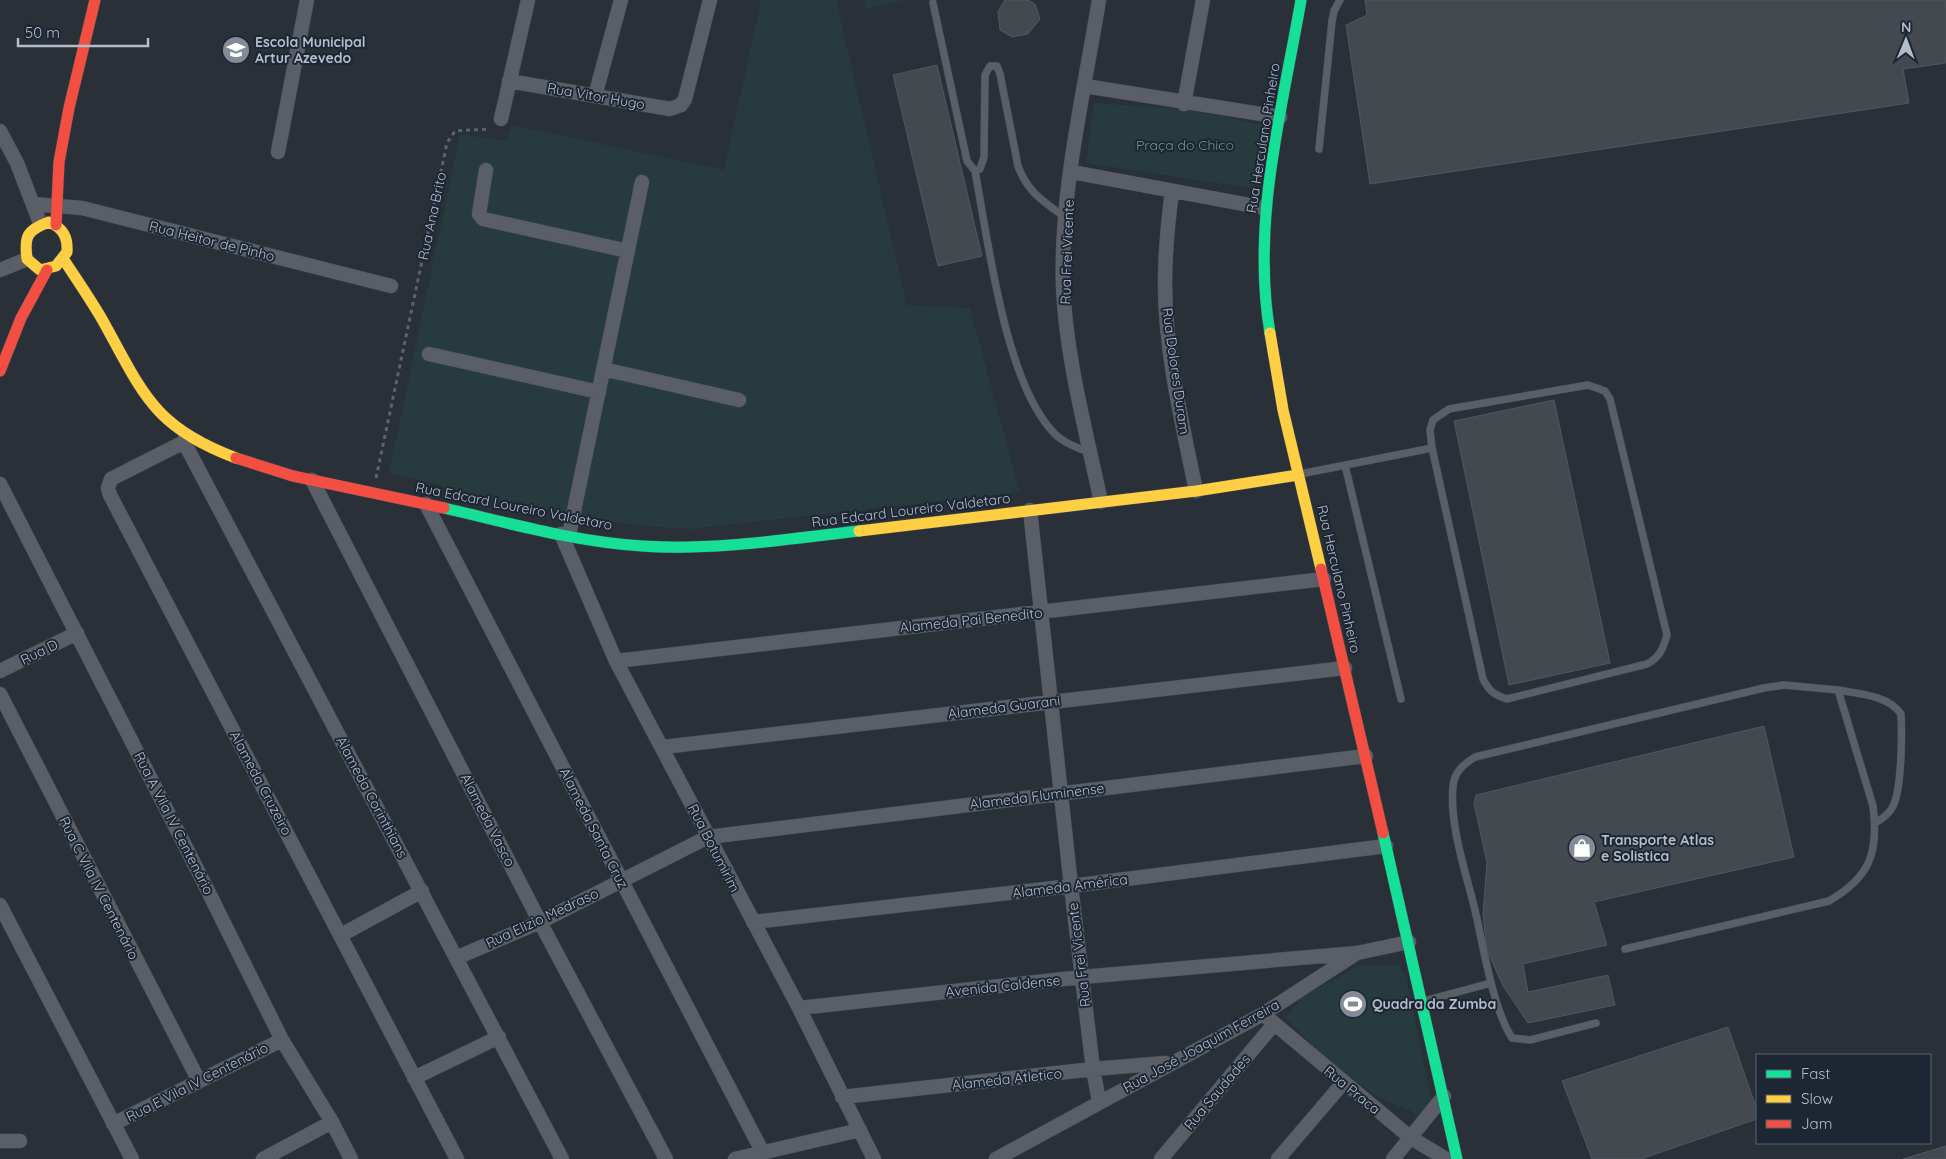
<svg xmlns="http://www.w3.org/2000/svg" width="1946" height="1159" viewBox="0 0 1946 1159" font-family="Quicksand,sans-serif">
<rect width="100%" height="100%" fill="#2a3038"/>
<path fill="#273a3e" d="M761 0H836L907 305 970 308 1020 492 691 529C589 526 488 496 389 473L460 134 506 141 512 125 724 170Z
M864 0H904L866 9Z
M1094 103 1183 109 1275 127 1256 189 1086 163Z
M1398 965 1406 977 1432 1101 1429 1109 1418 1114 1380 1098 1333 1065 1286 1018 1301 998 1358 966Z"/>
<path fill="#444950" stroke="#52575f" d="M1005 0H1028L1035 4 1040 19 1028 34 1012 37 1000 30 998 11Z
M1365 0H1946V63L1903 69 1909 103 1370 184 1346 25 1367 15Z
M937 65 982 256 938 266 893 75Z
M1554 400 1610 663 1509 685 1454 421Z
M1764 726 1794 857 1594 902 1607 945 1523 964 1528 992 1608 975 1615 1005 1528 1023 1503 986 1487 950 1483 914 1487 863 1474 803 1476 795Z
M1728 1027 1757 1110V1119L1641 1159H1592L1562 1081Z
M1946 1146V1159H1903Z"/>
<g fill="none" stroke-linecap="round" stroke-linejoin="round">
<defs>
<path id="lane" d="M933 3 967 161 975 171 980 169 984 157 985 75 990 66H997L1000 74 1018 166C1028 193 1043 201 1066 218
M1319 149 1332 21 1334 11 1340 0
M975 171C988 240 1005 383 1054 433 1063 443 1078 448 1091 453
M1588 385 1605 391 1610 399 1667 635C1663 649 1660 657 1647 664L1507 699C1494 695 1489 691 1483 679L1432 448 1430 430 1433 420 1449 409Z
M1345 465 1401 699
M1300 474 1432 448
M1838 690C1859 694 1888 695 1901 714 1902 734 1902 792 1892 808 1888 815 1882 819 1875 823
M1424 1001 1491 983
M1596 1023 1530 1040 1512 1038C1493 1009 1483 945 1475 910 1466 873 1449 824 1453 786 1454 772 1464 764 1475 757L1764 688 1784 685 1838 690 1873 806C1879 853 1870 877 1829 901L1625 949"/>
<path id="street" d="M1099 0C1084 93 1060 192 1063 286 1066 358 1086 431 1101 502
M509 81 670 109 681 105 685 99 710 0
M1085 86 1280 117
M595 96 621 0
M1184 104 1203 0
M501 119 528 0
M0 131 17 163 40 223
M278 152 307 0
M486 170 479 214 483 219 628 251
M1072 172 1265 208
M1172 191C1168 222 1165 252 1165 283 1165 353 1182 422 1196 491
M33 204 82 208 391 286
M0 270 27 259
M429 354 599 392
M603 369 739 400
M186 436 184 442 562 1159
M184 442 111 479 108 488 110 495 457 1159
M312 480 540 922 666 1159
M0 484 199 873 282 1040 332 1122 351 1159
M426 504 763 1153
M1030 510 1071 886 1093 1069 1099 1101
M561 534 616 661 799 1008 874 1159
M569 535 642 182
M616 661 1324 579
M0 671 77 633
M0 694 199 1081
M663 747 1345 668
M0 905 132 1159
M753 922 1071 886 1386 846
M341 935 422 891
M456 958 540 922 708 837 1366 756
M799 1008 1082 977 1357 953
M1263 1014 1411 1138 1446 1159
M414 1078 499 1037
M842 1097 1093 1069 1165 1063
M113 1124 282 1040
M0 1141H20
M263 1159 332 1122
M735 1159 860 1130
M996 1159 1263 1014 1357 953 1409 942
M1161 1159 1274 1024
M1278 1159 1343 1083
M1393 1159 1444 1096"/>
<path id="fast" d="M1270 333C1251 222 1282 110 1301 0
M444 508C509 523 575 542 642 546 715 551 787 539 859 531
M1383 833 1457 1159"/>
<path id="slow" d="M49 222C63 228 68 237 67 252L56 266 40 270 27 259C24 236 27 230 49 222Z
M64 260C77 280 91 300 103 321 143 393 153 427 236 458
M1270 333 1283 410 1321 569
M859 531 1196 491 1298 475"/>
<path id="jam" d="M56 225 59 162 69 108 95 0
M0 371 21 318 47 270
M236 458 293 476 444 508
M1321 569 1383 833"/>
</defs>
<use href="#lane" stroke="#484c53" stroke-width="8"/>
<use href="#street" stroke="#484c53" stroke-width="15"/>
<use href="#fast" stroke="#484c53" stroke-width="12"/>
<use href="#slow" stroke="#484c53" stroke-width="12"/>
<use href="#jam" stroke="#484c53" stroke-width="12"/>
<path stroke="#5d636a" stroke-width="3" stroke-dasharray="4 4" stroke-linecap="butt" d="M376 478 447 143 455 131 489 129"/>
<use href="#lane" stroke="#5a5e66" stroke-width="7"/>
<use href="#street" stroke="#5a5e66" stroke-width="14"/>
<use href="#fast" stroke="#16e098" stroke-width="11"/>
<use href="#slow" stroke="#ffcf43" stroke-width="11"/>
<use href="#jam" stroke="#f24e42" stroke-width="11"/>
</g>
<defs>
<symbol id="school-disc" viewBox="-11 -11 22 22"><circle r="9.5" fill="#848b96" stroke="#1d2633"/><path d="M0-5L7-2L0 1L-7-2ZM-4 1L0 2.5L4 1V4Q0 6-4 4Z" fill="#fff"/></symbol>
<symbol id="shop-disc" viewBox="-11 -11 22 22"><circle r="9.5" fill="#848b96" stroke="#1d2633"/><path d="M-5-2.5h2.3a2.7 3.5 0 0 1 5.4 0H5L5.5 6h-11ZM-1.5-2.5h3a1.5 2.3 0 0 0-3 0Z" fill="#fff"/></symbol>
<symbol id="stadium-disc" viewBox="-11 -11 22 22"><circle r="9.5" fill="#848b96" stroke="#1d2633"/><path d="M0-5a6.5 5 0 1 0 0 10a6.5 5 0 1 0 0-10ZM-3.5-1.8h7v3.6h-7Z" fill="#fff"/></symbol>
</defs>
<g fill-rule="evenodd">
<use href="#school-disc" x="220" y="34" width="32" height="32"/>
<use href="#shop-disc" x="1566" y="832" width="32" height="32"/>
<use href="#stadium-disc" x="1337" y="988" width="32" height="32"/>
</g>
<g text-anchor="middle" stroke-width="4" stroke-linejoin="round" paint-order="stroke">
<g font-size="14" font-weight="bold" fill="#b4bcc9" stroke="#1d2633" text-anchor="start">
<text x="255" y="47">Escola Municipal<tspan x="255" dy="16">Artur Azevedo</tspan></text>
<text x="1601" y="845">Transporte Atlas<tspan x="1601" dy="16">e Solistica</tspan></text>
<text x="1372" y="1009">Quadra da Zumba</text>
</g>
<g font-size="14" fill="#b4bcc9" stroke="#1d2633">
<text transform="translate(596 96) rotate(10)" y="5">Rua Vitor Hugo</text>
<text transform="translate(1263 138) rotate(-81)" y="5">Rua Herculano Pinheiro</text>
<text transform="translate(432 216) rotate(-78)" y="5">Rua Ana Brito</text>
<text transform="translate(212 241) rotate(14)" y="5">Rua Heitor de Pinho</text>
<text transform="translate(1067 252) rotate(-88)" y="5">Rua Frei Vicente</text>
<text transform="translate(1176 371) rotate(82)" y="5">Rua Dolores Duram</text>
<text transform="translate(514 506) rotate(11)" y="5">Rua Edcard Loureiro Valdetaro</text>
<text transform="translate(911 510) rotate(-7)" y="5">Rua Edcard Loureiro Valdetaro</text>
<text transform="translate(1339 579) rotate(77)" y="5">Rua Herculano Pinheiro</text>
<text transform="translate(971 620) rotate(-6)" y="5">Alameda Pai Benedito</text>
<text transform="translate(39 652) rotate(-26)" y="5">Rua D</text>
<text transform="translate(1004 707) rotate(-7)" y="5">Alameda Guarani</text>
<text transform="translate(261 783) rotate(62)" y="5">Alameda Cruzeiro</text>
<text transform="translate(1037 796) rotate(-7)" y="5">Alameda Fluminense</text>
<text transform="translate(372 797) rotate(62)" y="5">Alameda Corinthians</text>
<text transform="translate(488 820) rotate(63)" y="5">Alameda Vasco</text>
<text transform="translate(174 823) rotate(63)" y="5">Rua A Vila IV Centenário</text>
<text transform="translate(594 828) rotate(63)" y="5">Alameda Santa Cruz</text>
<text transform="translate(714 848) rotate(63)" y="5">Rua Botumirim</text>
<text transform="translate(1070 886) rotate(-7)" y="5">Alameda América</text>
<text transform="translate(99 888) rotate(63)" y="5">Rua C Vila IV Centenário</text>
<text transform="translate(542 918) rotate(-25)" y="5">Rua Elizio Medraso</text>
<text transform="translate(1079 955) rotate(-97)" y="5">Rua Frei Vicente</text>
<text transform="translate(1003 986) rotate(-6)" y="5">Avenida Caldense</text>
<text transform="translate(1201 1046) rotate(-29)" y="5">Rua José Joaquim Ferreira</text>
<text transform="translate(1007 1079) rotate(-6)" y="5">Alameda Atletico</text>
<text transform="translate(197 1082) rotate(-27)" y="5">Rua E Vila IV Centenário</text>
<text transform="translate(1352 1090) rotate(39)" y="5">Rua Praca</text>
<text transform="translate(1217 1092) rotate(-50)" y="5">Rua Saudades</text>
</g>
<g font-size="14" fill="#6b9a76" stroke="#1d2633">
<text x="1185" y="150">Praça do Chico</text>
</g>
</g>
<rect x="1756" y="1054" width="175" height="90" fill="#1d2633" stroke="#59626f"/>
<rect x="1766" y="1070" width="25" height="8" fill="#16e098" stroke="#59626f"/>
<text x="1801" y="1079" font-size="15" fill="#b4bcc9">Fast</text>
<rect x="1766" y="1095" width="25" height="8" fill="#ffcf43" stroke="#59626f"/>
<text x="1801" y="1104" font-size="15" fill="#b4bcc9">Slow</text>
<rect x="1766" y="1120" width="25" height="8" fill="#f24e42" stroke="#59626f"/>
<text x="1801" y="1129" font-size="15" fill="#b4bcc9">Jam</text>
<g transform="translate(1906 40) rotate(1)" stroke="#1d2633" stroke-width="4" paint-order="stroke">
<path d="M0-4L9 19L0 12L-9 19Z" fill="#b4bcc9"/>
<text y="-8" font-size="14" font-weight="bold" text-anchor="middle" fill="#b4bcc9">N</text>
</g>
<path d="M18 38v8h130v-8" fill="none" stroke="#b4bcc9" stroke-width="2.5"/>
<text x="25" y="38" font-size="15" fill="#b4bcc9" stroke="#1d2633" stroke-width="4" paint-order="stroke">50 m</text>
</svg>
